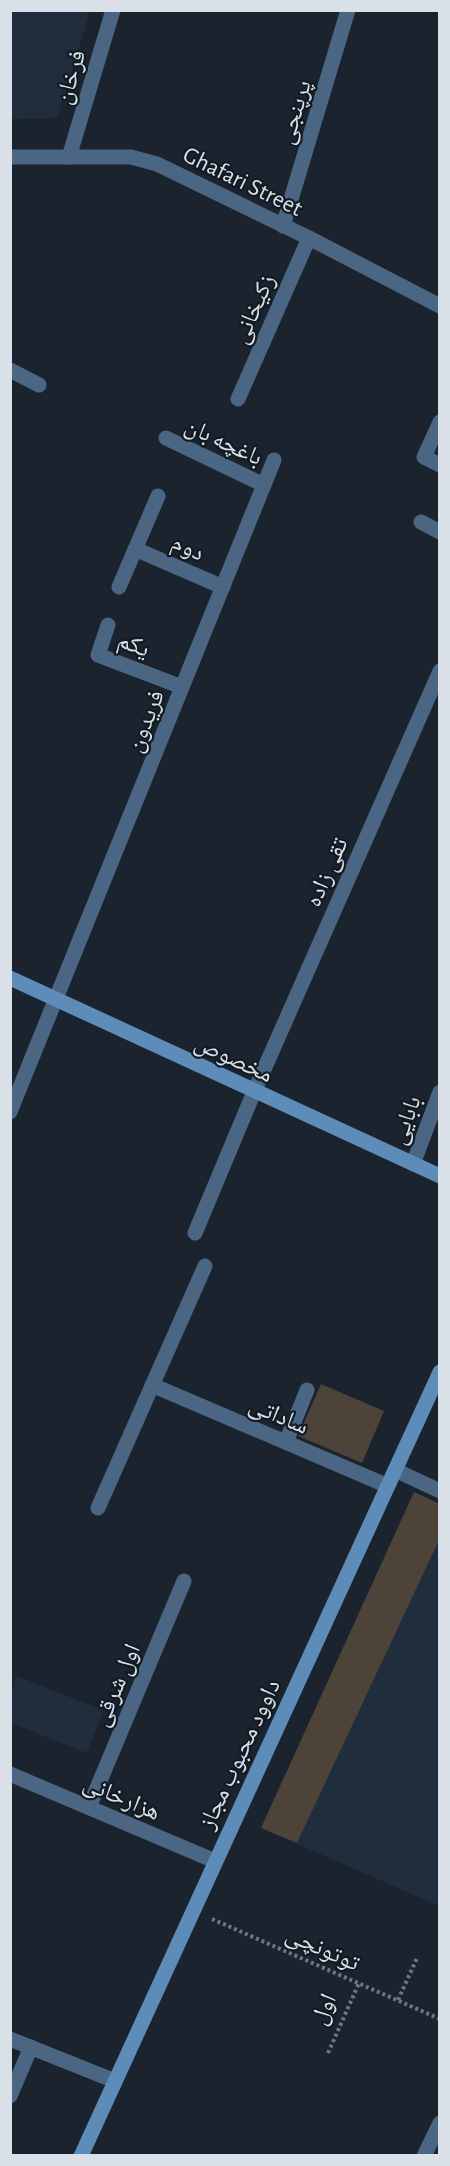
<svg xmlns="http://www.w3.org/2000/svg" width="450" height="2166" viewBox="0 0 450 2166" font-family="'Alegreya Sans','Noto Naskh Arabic',sans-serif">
<rect width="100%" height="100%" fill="#1b242e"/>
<path fill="#1f2d3c" d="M10 11H90L57 118 11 119Z
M414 1492 439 1504V1906L261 1828Z
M16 1676 103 1710 87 1753 11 1723V1691Z"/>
<path fill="#4d4338" d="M321 1384 384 1411 362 1463 298 1436Z
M414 1492 440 1504V1538L297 1843 261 1828Z"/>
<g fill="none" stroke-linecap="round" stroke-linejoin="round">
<path stroke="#6f767f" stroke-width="4" stroke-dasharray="3 3" stroke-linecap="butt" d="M212 1919 440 2019
M398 2000 417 1958
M328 2053 359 1983"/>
<path stroke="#4a6682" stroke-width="15" d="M69 157 113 10
M283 226 348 10
M10 370 39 385
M238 399 309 238
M440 422 424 457 440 465
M166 438 264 485
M135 549 223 587
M119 587 158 496
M108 625 98 655 182 687
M413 1164 440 1092
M195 1233 254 1092
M286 1442 307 1390
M89 1807 184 1581
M10 2096 31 2047"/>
<path stroke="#4a6682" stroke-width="15" d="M421 522 440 532
M254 1092 440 671
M10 1112 274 460
M152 1385 388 1486
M395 1470 440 1491
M98 1508 205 1266
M10 1774 215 1861
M10 2039 115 2081
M424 2156 440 2123"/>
<path stroke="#4a6682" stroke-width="15" d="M10 157H131L157 164 309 238 440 306"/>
<path stroke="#5d8cb9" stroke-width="15" d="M10 978 440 1176
M81 2156 440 1372"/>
</g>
<g text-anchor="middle" stroke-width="4.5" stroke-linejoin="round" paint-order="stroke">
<g font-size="24" fill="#dae0e7" stroke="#121b24">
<text transform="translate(70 77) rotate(-73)" y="8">فرخان</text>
<text transform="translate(294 112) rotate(-73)" y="8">پرپنجی</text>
<text transform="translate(243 181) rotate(26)" y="8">Ghafari Street</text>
<text transform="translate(253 309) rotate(-66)" y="8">زکیخانی</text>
<text transform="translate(224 441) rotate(25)" y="8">باغچه بان</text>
<text transform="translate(188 547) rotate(24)" y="8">دوم</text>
<text transform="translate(134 644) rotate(21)" y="8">یکم</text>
<text transform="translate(145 721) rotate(-68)" y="8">فریدون</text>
<text transform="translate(326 872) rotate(-66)" y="8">تقی زاده</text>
<text transform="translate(234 1058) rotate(25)" y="8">مخصوص</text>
<text transform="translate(405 1120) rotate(-70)" y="8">بابایی</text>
<text transform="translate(279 1415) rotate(23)" y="8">ساداتی</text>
<text transform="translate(116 1685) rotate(-67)" y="8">اول شرقی</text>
<text transform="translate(239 1754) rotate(-65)" y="8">داوود محبوب مجاز</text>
<text transform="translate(122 1797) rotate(23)" y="8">هزارخانی</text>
<text transform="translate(323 1948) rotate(24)" y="8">توتونچی</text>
<text transform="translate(323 2009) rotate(-66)" y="8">اول</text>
</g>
</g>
<rect width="450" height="2166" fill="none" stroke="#dae0e7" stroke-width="24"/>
</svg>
